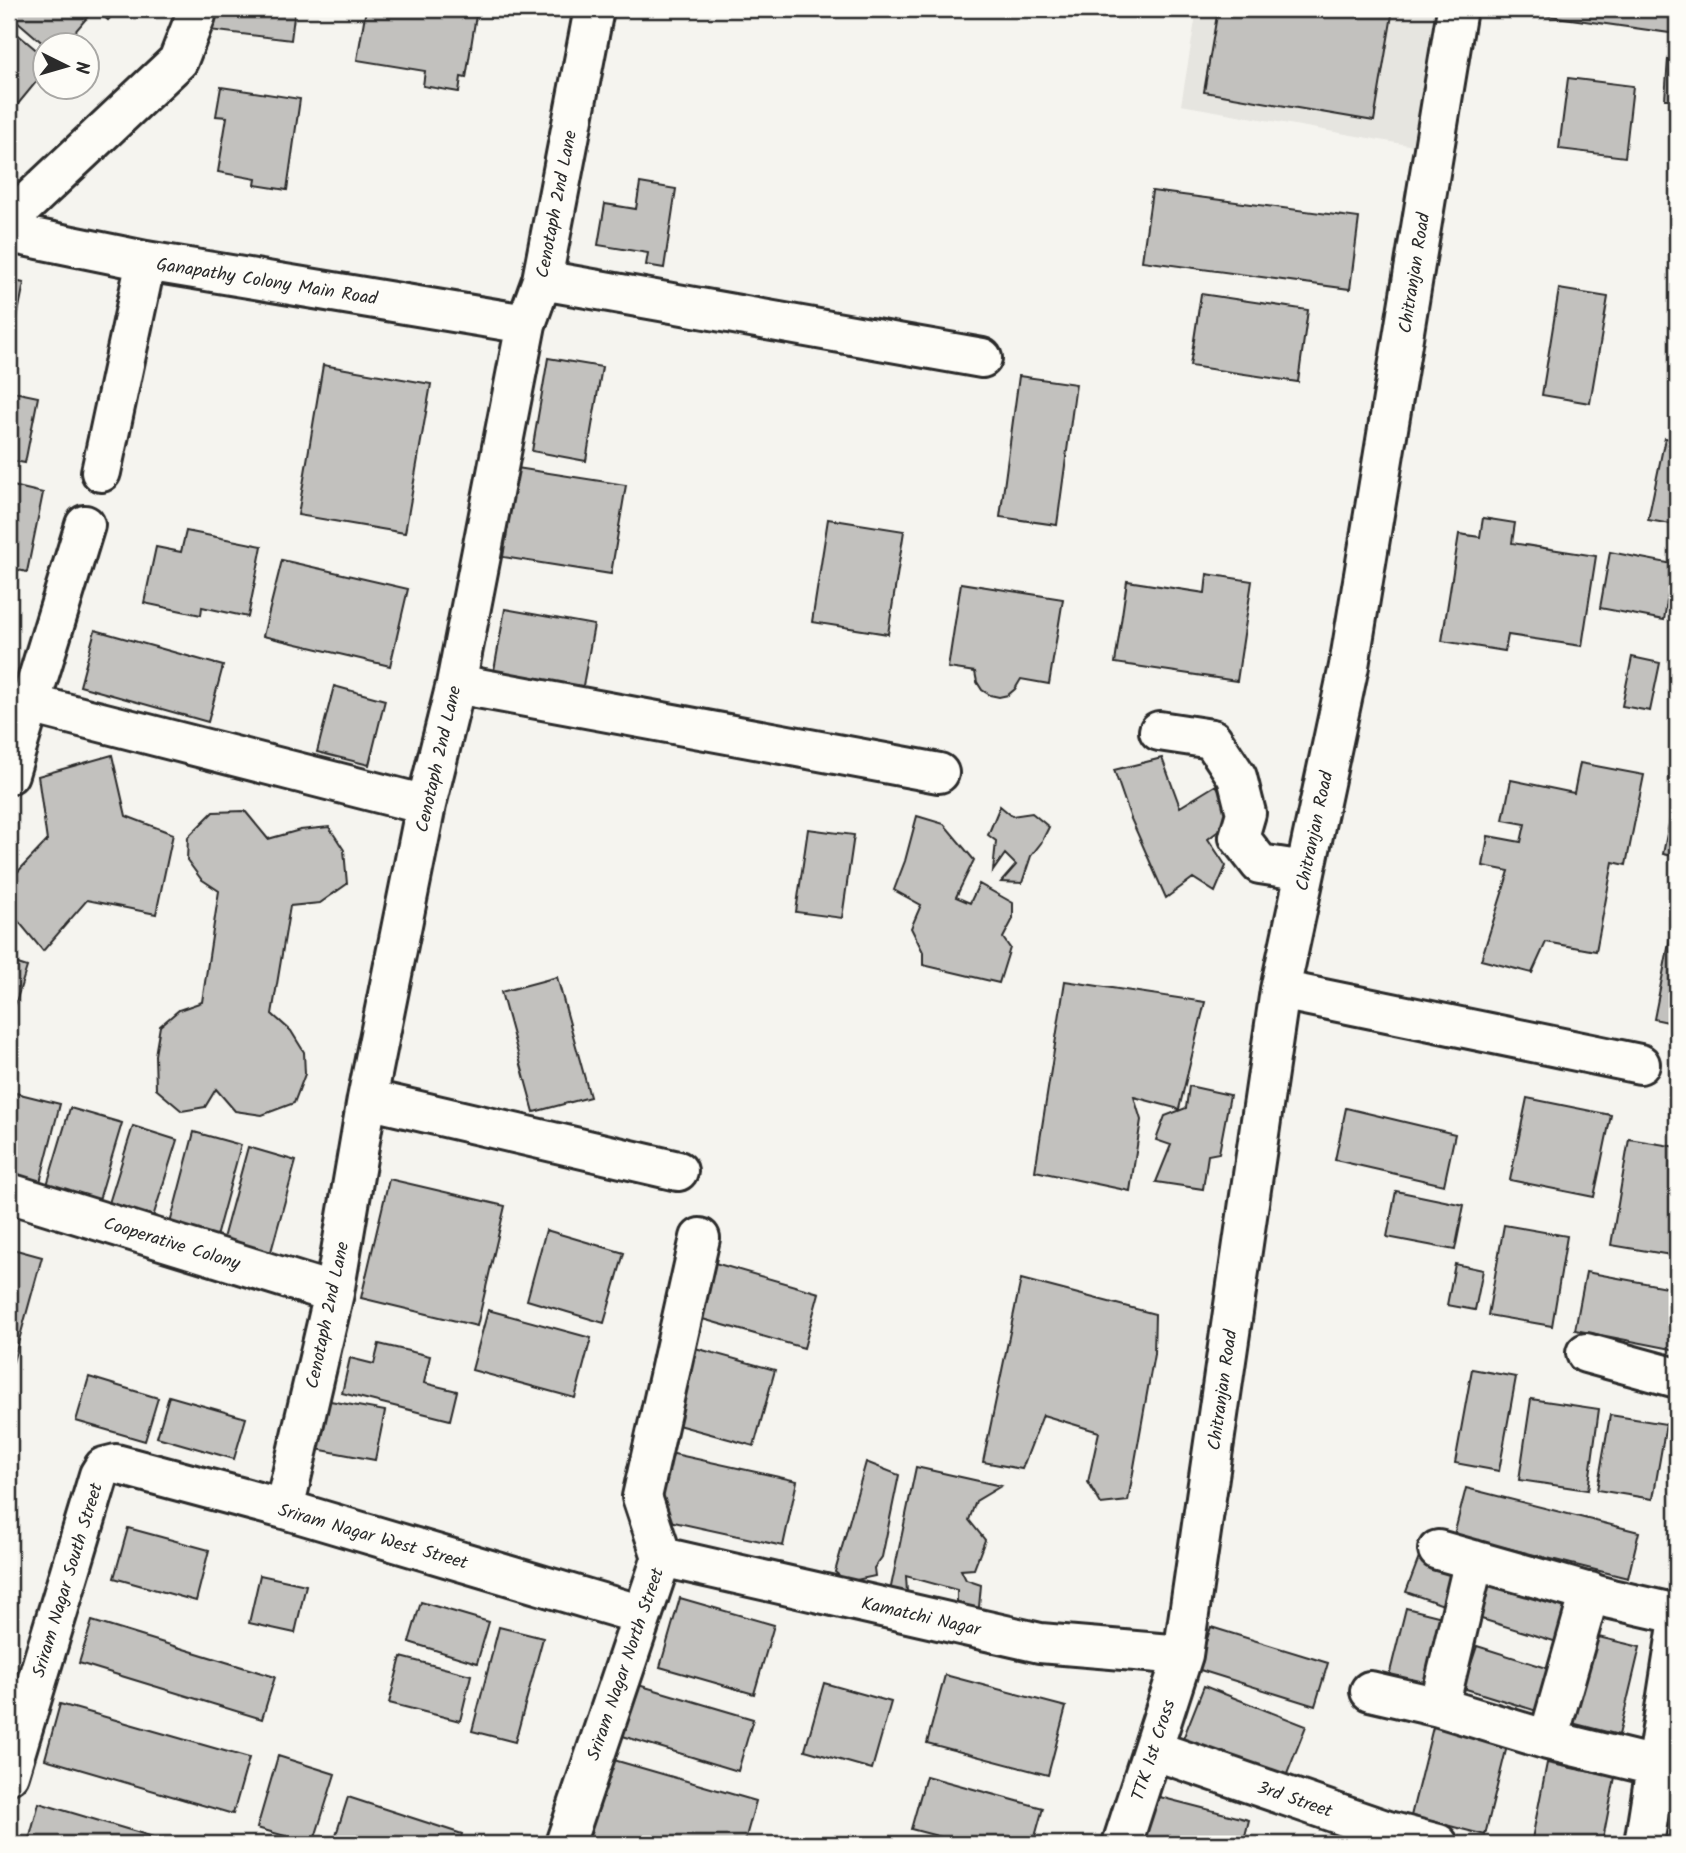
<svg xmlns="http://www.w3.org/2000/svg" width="1686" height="1853" viewBox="0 0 1686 1853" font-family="Kalam,sans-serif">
<rect width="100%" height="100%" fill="#f5f4ef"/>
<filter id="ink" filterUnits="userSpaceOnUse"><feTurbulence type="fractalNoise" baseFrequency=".0143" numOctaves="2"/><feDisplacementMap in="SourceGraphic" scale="14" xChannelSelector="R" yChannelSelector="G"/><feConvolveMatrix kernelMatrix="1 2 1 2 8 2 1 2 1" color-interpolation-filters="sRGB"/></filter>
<g filter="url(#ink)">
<path fill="#e6e5e0" d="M1197 9H1434L1414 146 1181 105Z"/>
<path fill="#c2c1be" stroke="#2b2b2b" stroke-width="2" d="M9 9H86L91 13 63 46H46L9 14Z
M95 9H118L108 20Z
M211 9H295L291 40 209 30Z
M366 9H477L466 78 461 77 459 92 423 86 425 71 357 60Z
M1218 9H1393L1374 121 1204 92Z
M1515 9H1677V34L1515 11Z
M9 27 46 58V70L18 104 9 96Z
M1668 59 1677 60V99H1665Z
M1568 78 1633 86 1625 157 1559 149Z
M221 87 300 99 287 190 255 185 256 179 218 172 227 117 216 116Z
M640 183 676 189 664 268 646 265 648 253 598 245 605 204 636 209Z
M1152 191 1359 218 1350 289 1142 261Z
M9 280 24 283 11 348H9Z
M1559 289 1608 297 1590 403 1542 395Z
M1201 294 1308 310 1298 382 1190 366Z
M548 358 602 367 586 461 532 451Z
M323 365 431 384 405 533 298 515Z
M1019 376 1076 384 1057 525 1000 517Z
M9 391 38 397 25 463 9 460Z
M1665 438 1677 440V525L1648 520Z
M517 468 626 485 611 574 503 557Z
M9 485 43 493 27 572 9 568Z
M1483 518 1515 523 1512 543 1596 556 1582 646 1508 635 1505 651 1442 641 1459 534 1480 537Z
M828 519 904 531 888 634 812 622Z
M186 531 262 546 248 617 202 607 201 615 144 603 156 547 181 552Z
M1610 552 1673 564 1664 620 1600 608Z
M282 560 408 589 390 666 263 636Z
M1207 574 1252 581 1237 681 1115 663 1127 581 1205 593Z
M961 583 1063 599 1049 684 1021 679 1015 689 1008 695 999 697 990 695 982 690 977 682 975 672 948 668Z
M505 609 594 625 582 691 493 676Z
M95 630 223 666 208 722 80 686Z
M1632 657 1660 663 1650 711 1622 706Z
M334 686 385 700 369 765 317 752Z
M112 755 126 816 173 834 156 914 87 900 43 951 9 910V881L47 841 38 776Z
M1162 758 1180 807 1216 785 1237 817 1208 839 1226 866 1215 892 1193 878 1166 898 1131 819 1114 770Z
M1580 763 1644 775 1626 865 1613 862 1596 951 1546 942 1532 973 1481 960 1509 871 1483 866 1488 836 1521 842 1525 824 1503 820 1511 780 1574 793Z
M1677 784V857L1663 854Z
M1000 806 1012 816 1032 813 1049 827 1041 843 1031 856 1022 883 1001 882 1016 865 1005 854 993 871 996 841 988 835Z
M245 811 268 839 300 830 329 827 344 850 347 884 320 903 290 906 272 1014 291 1031 304 1052 305 1074 294 1103 262 1115 235 1111 216 1089 205 1107 182 1111 156 1089 155 1055 160 1026 179 1010 202 1002 219 891 201 879 187 860 188 837 213 812Z
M917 816 944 824 974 860 956 897 970 903 979 884 1013 903V919L1003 938 1010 948 999 983 923 965V952L911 928 921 905 894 890 905 861Z
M808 829 854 835 842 918 796 912Z
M1672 928 1677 929V1024L1654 1019Z
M9 961 27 967 9 1024Z
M557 977 590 1097 534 1112 501 992Z
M1065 981 1205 1002 1179 1109 1134 1097 1141 1120 1130 1191 1035 1171Z
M1189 1086 1230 1095 1219 1153 1208 1155 1203 1189 1156 1182 1171 1145 1156 1140 1165 1116 1186 1108Z
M16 1093 60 1104 37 1194 9 1186V1122Z
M1527 1098 1611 1115 1594 1197 1510 1180Z
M70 1108 122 1123 99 1200 47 1185Z
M1346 1108 1455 1134 1444 1185 1335 1160Z
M133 1126 177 1140 149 1230 105 1216Z
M194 1132 241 1145 213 1248 167 1235Z
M1629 1139 1677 1147V1256L1611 1245Z
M248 1147 296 1161 267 1266 219 1253Z
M389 1179 505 1206 477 1326 361 1298Z
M1396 1191 1464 1205 1455 1250 1387 1237Z
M1504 1225 1567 1236 1552 1326 1488 1315Z
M546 1230 624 1253 604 1323 527 1300Z
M9 1248 42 1257 13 1362 9 1361Z
M708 1261 819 1293 804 1348 692 1316Z
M1455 1264 1483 1270 1475 1310 1447 1305Z
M1586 1272 1677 1289V1350L1575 1330Z
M1021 1279 1155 1314 1154 1354 1128 1501 1101 1504 1088 1482 1099 1432 1043 1415 1022 1469 983 1462Z
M488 1310 591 1338 575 1398 472 1370Z
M379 1344 430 1356 424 1383 457 1391 450 1420 342 1393 350 1358 374 1364Z
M688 1346 775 1370 754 1446 667 1422Z
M1472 1369 1516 1377 1499 1471 1455 1463Z
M89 1377 158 1398 145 1441 76 1421Z
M169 1396 246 1418 234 1459 157 1437Z
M1531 1399 1599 1409 1588 1490 1519 1480Z
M325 1400 385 1411 375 1460 316 1449Z
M1610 1415 1666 1424 1653 1499 1597 1490Z
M665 1452 797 1481 783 1546 651 1517Z
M866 1462 899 1475 882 1557 874 1568 875 1576 847 1582 835 1572Z
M916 1467 1001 1486 976 1501 969 1520 985 1540 974 1569 961 1570 966 1580 981 1585 978 1618 957 1609V1590L906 1576 907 1592 927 1604 888 1601Z
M1466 1488 1639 1532 1628 1578 1454 1535Z
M128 1528 209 1550 196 1601 114 1578Z
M1420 1555 1462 1570 1449 1607 1406 1592Z
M1489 1572 1572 1597 1557 1642 1475 1617Z
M260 1575 306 1585 295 1633 249 1623Z
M680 1598 774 1625 754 1694 660 1667Z
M421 1602 489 1622 477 1663 409 1642Z
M1406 1608 1450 1619 1433 1687 1389 1676Z
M92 1621 275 1677 262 1719 79 1663Z
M499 1627 543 1638 515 1742 472 1731Z
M1211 1627 1328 1663 1315 1706 1197 1669Z
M1586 1634 1640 1647 1619 1735 1564 1721Z
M1477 1646 1553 1670 1540 1712 1463 1688Z
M401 1657 471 1675 460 1721 389 1703Z
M945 1675 1066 1707 1048 1775 927 1743Z
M628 1682 753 1719 738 1771 613 1733Z
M824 1683 891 1702 872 1769 805 1750Z
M1204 1686 1306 1726 1285 1779 1183 1739Z
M60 1704 249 1758 233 1814 45 1759Z
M1434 1723 1508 1742 1485 1835 1411 1816Z
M278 1756 335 1774 313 1844 257 1828Z
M607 1758 756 1801 744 1844H616L585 1836Z
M1547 1763 1615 1777 1602 1844H1531Z
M926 1776 1043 1808 1033 1844H968L911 1829Z
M1152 1795 1249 1820 1243 1844H1139Z
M348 1797 462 1834 459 1844H344L334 1841Z
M39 1803 177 1844H28Z"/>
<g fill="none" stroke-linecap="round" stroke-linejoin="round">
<defs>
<path id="minor" d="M9 220 178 61 196 15
M9 233 146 261 526 324
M542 280 982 358
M101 472 146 261
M456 684 939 773
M30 704 85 525
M1159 731 1212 739 1237 777 1246 813 1239 837 1260 864 1305 871
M9 774 30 704 426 805
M1280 990 1640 1064
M367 1099 678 1171
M9 1193 334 1293
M1586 1353 1677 1378
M284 1509 334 1293 367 1099 426 805 456 684 526 324 542 280 594 9
M1438 1550 1611 1599 1677 1614
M662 1557 1040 1643 1183 1655
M1370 1691 1439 1707 1548 1740 1655 1766
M1439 1707 1474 1560
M1548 1740 1590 1592
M1153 1750 1388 1831 1438 1844
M9 1774 99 1475 104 1467 116 1464 284 1509 642 1615
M565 1844 662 1557 642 1497 700 1238
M1122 1844 1183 1655 1280 990 1349 666 1457 9
M1644 1844 1677 1632"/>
</defs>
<use href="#minor" stroke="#2b2b2b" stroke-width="44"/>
<use href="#minor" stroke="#fdfcf7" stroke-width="38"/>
</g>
</g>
<g text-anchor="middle" stroke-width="5" stroke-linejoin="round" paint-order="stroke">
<g font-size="18" fill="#2b2b2b" stroke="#fdfcf7">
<text transform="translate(556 204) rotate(-79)" y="6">Cenotaph 2nd Lane</text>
<text transform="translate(1414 273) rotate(-81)" y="6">Chitranjan Road</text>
<text transform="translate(267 281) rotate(9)" y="6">Ganapathy Colony Main Road</text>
<text transform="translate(438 759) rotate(-77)" y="6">Cenotaph 2nd Lane</text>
<text transform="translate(1314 831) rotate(-78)" y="6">Chitranjan Road</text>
<text transform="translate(172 1243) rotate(17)" y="6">Cooperative Colony</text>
<text transform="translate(327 1315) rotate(-78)" y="6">Cenotaph 2nd Lane</text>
<text transform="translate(1222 1390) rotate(-82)" y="6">Chitranjan Road</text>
<text transform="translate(373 1536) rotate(16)" y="6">Sriram Nagar West Street</text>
<text transform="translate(67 1580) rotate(-73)" y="6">Sriram Nagar South Street</text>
<text transform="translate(921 1616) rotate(13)" y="6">Kamatchi Nagar</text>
<text transform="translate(625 1664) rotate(-71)" y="6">Sriram Nagar North Street</text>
<text transform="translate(1153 1750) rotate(-72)" y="6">TTK 1st Cross</text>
<text transform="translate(1295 1799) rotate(19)" y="6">3rd Street</text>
</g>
</g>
<rect width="1686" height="1853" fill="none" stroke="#fdfcf7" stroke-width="35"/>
<rect x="18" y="18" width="1651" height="1818" fill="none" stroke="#2b2b2b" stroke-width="2.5" filter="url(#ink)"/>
<g transform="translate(66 66) rotate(95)"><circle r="33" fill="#fdfcf7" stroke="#a9a8a5" stroke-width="2"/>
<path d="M0-5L12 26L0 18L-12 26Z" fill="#2b2b2b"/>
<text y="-10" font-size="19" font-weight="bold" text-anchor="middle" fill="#2b2b2b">N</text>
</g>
</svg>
